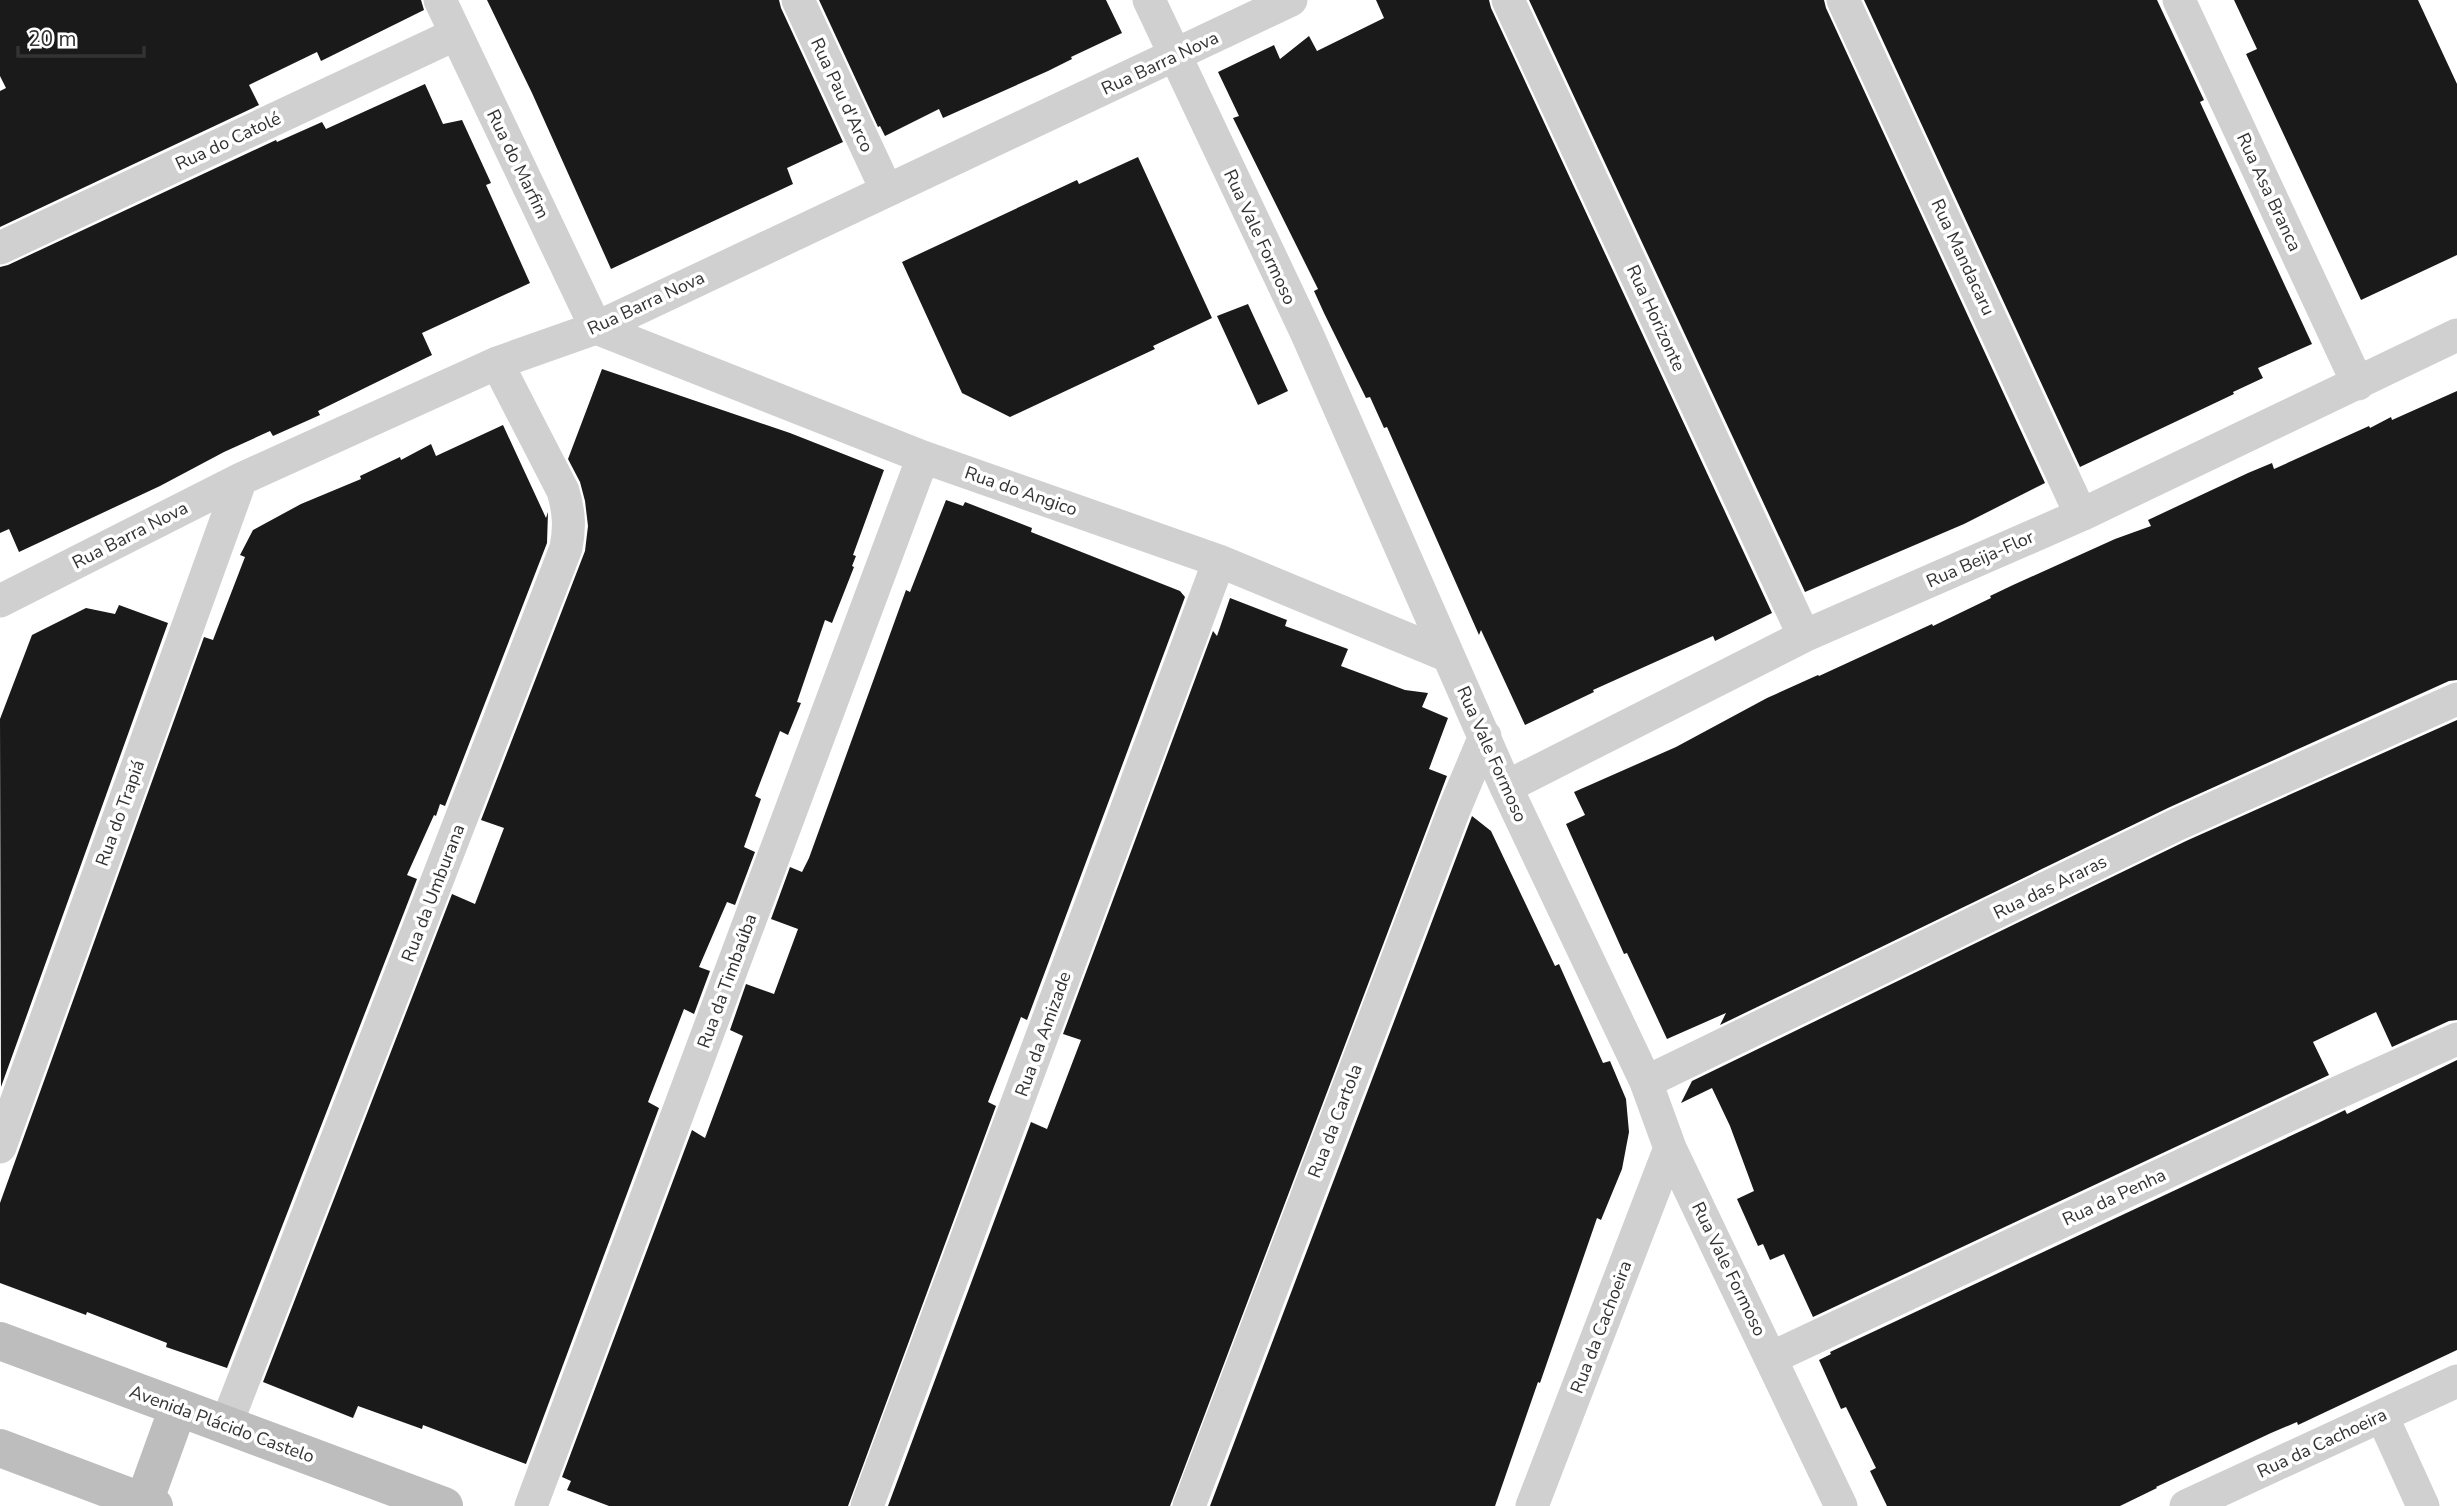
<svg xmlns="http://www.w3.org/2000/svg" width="2457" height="1506" viewBox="0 0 2457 1506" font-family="'Nunito Sans',sans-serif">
<rect width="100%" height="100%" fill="#fff"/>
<path fill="#1a1a1a" d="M0 0H421L424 10 321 61 317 52 249 85 259 105 0 227V91L6 88 0 76Z
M487 0H779L781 8 843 142 787 168 793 184 611 269 532 93Z
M819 0H1106L1122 33 1071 57 1072 59 1048 71 943 118 939 109 885 136 880 126 878 127Z
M1376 0H1489L1491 8 1772 613 1715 641 1713 636 1593 690 1594 692 1525 725 1481 630 1479 635 1387 427 1384 428 1370 397 1366 398 1324 313 1314 291 1318 289 1233 118 1239 116 1218 72 1274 45 1280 59 1309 36 1317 51 1384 18Z
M1529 0H1824L1826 8 2045 483 1964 524 1805 592Z
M1864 0H2157L2204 100 2200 102 2312 344 2258 368 2263 378 2233 392 2234 394 2080 467Z
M2234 0H2418L2457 84V255L2361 300 2246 54 2257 49Z
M425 84 443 124 462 120 491 183 486 185 530 283 422 333 432 355 318 411 320 415 273 436 270 431 224 452 160 486 19 552 9 529 0 533V267L8 265 276 140 277 142 322 122 326 129Z
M1138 157 1212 318 1153 346 1155 349 1010 417 962 393 902 262 1077 180 1079 184Z
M1248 304 1288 391 1258 405 1217 316Z
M602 369 790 433 884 470 853 555 856 556 852 566 854 567 832 623 825 620 797 702 801 703 788 735 780 731 755 796 761 799 744 847 755 852 735 905 727 902 699 967 710 971 694 1014 684 1009 648 1102 659 1108 526 1464 423 1425 422 1429 358 1406 353 1418 263 1382 452 894 475 904 504 828 481 820 585 551 588 526 585 501 580 482 568 459Z
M2457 391V680L2449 681 2170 807 1720 1025 1726 1013 1667 1039 1627 953 1624 954 1566 824 1585 815 1574 792 1676 747 1767 698 1818 675 1819 676 1932 624 1933 626 1991 598 1990 596 2013 585 2115 539 2151 526 2148 520 2248 473 2272 463 2274 469 2369 426 2370 428 2391 417 2392 420Z
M503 425 546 518 548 512 547 543 445 806 440 804 436 816 434 815 407 875 417 879 227 1368 166 1347 167 1343 87 1312 86 1315 0 1283V1203L204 637 213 640 245 557 240 555 253 530 301 504 361 479 360 476 400 457 401 460 431 444 436 456Z
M946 500 963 506 965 502 1032 528 1031 532 1180 591 1185 597 1027 1020 1021 1017 988 1102 996 1106 848 1506H609L567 1490 571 1481 562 1477 692 1130 705 1138 743 1036 730 1030 746 984 774 994 798 929 771 919 790 867 802 872 809 858 906 590 910 592Z
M1230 598 1287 620 1285 626 1348 649 1341 666 1405 690 1428 693 1422 707 1448 718 1429 769 1447 776 1170 1506H888L1031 1122 1047 1129 1081 1040 1063 1034 1213 631 1217 636Z
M119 605 168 623 1 1087 0 719 32 635 86 608 115 614Z
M2457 720V1020L2449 1021 2392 1047 2376 1012 2313 1042 2329 1075 1813 1317 1784 1254 1770 1260 1763 1244 1758 1246 1737 1199 1754 1191 1730 1126 1712 1088 1681 1103 1692 1081 2186 841Z
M1472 816 1491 831 1555 966 1559 964 1603 1063 1610 1061 1626 1099 1629 1132 1622 1169 1601 1220 1597 1218 1540 1383 1538 1382 1495 1506H1210Z
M2457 1060V1350L2298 1425 2297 1422 2271 1433 2156 1487 2157 1488 2120 1506H1887L1870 1471 1876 1468 1846 1407 1841 1409 1819 1360 1831 1354 1830 1352 2316 1124 2345 1110 2347 1114Z"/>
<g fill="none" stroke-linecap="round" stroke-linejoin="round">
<path stroke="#d0d0d0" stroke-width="33" d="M440 0 596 328 923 457 1219 561 1446 655
M798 0 886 189
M1149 0 1307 334 1506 787 1646 1082 1670 1148 1841 1506
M1508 0 1804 636
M1843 0 2081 515
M2179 0 2358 384
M0 248 456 34
M0 601 241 479 497 363 596 328 1291 0
M1506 787 1804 636 2081 515 2457 335
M1646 1082 2178 824 2457 699
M0 1147 241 479
M1771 1358 2308 1106 2457 1039
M2382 1416 2423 1506
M226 1425 566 548C570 527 569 511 563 491L497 363
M531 1506 923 457
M867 1506 1219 561
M1189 1506 1454 810 1485 736
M1532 1506 1670 1148
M2186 1506 2457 1381"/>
<path stroke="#bdbdbd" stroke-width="38" d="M0 1341 444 1506
M0 1448 154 1506
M144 1502 178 1408"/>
</g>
<g text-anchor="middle" stroke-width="7" stroke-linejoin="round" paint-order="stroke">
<g font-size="18" fill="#333" stroke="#fff">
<text transform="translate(1160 63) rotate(-25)" y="6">Rua Barra Nova</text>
<text transform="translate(842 95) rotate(65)" y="6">Rua Pau d'Arco</text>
<text transform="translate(228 141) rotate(-25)" y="6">Rua do Catolé</text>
<text transform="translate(518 164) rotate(64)" y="6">Rua do Marfim</text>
<text transform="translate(2269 192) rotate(65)" y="6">Rua Asa Branca</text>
<text transform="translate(1260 237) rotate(65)" y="6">Rua Vale Formoso</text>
<text transform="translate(1963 257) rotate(65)" y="6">Rua Mandacaru</text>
<text transform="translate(646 303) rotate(-25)" y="6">Rua Barra Nova</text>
<text transform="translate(1656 318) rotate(65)" y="6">Rua Horizonte</text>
<text transform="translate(1021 491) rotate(19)" y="6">Rua do Angico</text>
<text transform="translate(130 535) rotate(-27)" y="6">Rua Barra Nova</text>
<text transform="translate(1980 559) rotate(-24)" y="6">Rua Beija-Flor</text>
<text transform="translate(1492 754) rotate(66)" y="6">Rua Vale Formoso</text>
<text transform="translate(120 813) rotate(-70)" y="6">Rua do Trapiá</text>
<text transform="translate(2050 887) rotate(-26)" y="6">Rua das Araras</text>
<text transform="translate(433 893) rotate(-69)" y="6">Rua da Umburana</text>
<text transform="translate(727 981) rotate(-70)" y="6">Rua da Timbaúba</text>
<text transform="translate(1043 1034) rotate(-70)" y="6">Rua da Amizade</text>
<text transform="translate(1335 1121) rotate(-69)" y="6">Rua da Cartola</text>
<text transform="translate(2114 1197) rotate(-25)" y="6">Rua da Penha</text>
<text transform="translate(1729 1269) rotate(64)" y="6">Rua Vale Formoso</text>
<text transform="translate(1601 1327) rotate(-69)" y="6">Rua da Cachoeira</text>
<text transform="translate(222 1424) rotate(20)" y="6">Avenida Plácido Castelo</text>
<text transform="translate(2322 1443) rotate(-25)" y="6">Rua da Cachoeira</text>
</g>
</g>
<path d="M18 46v10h126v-10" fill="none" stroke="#333333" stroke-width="3.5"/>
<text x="28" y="46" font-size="21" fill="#333333" stroke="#ffffff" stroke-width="5" paint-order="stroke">20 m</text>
</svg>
